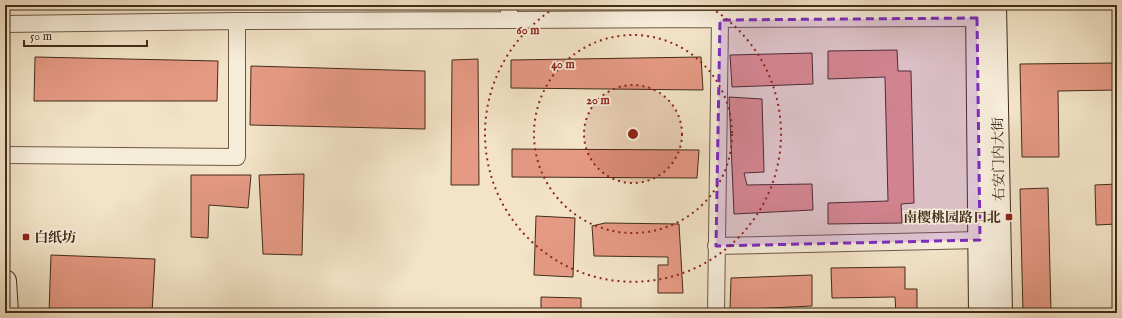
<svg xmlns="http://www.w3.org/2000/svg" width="1122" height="318" viewBox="0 0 1122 318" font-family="'IM FELL English','Noto Serif SC',serif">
<rect width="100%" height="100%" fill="#f3e4c8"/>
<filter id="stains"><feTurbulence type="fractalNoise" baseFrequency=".005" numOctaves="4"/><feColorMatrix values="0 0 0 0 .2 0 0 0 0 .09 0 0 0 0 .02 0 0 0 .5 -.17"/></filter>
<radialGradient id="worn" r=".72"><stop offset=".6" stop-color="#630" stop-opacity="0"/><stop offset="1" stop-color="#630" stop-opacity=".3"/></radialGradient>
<path fill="#e69a84" stroke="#422c18" d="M897 50 898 71H911L914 203 901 204 902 223 828 224V203L888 201 885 77 828 79V51Z
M812 53 813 84 732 87 730 55Z
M35 57 218 61 217 101H34Z
M701 57 703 90 511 88V60Z
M478 59 479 185H451L452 60Z
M1116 63V90L1058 91 1059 157H1022L1020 64Z
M251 66 425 71V129L250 125Z
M729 97 762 99 764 172 744 173 747 185 812 184 813 210 734 214Z
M512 149 699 150 697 178 512 177Z
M304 174 302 255 263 254 259 175Z
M191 175H251L248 208 209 205 208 238 191 237Z
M1117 184V224L1096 225 1095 185Z
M1048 188 1051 313H1023L1020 189Z
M536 216 575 218 573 277 534 275Z
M605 223 679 224 683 293H658V265H668V257L594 256 592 226Z
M51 255 155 259 152 313H49Z
M905 267V289H917V313H896L895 297 832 298 831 268Z
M812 275V306L730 310 731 278Z
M541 297 581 298V313H541Z"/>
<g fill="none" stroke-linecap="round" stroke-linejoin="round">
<defs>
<path id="minor" d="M509 20V5
M5 24 237 21 977 18
M5 155 237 157V21
M716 246 980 240
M716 313 720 20"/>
<path id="secondary" d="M977 5 980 313
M995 5 1001 313
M5 281 7 313"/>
</defs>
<use href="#minor" stroke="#6e5a44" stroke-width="18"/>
<use href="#secondary" stroke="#422c18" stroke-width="24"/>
<use href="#minor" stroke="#f7eddb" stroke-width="16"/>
<use href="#secondary" stroke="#f7eddb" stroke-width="22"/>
</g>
<path fill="#7b2cbf" fill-opacity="0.2" stroke="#7b2cbf" stroke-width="3" stroke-dasharray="8 5" stroke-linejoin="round" d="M977 18 980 240 716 246 720 20Z"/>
<circle cx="633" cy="134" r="49" fill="#8f2418" fill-opacity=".12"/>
<g fill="none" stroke="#8f2418" stroke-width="2" stroke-dasharray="2 4">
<circle cx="633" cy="134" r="49"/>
<circle cx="633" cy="134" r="99"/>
<path d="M706 5A148 148 0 1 1 560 5"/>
</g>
<g fill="#8f2418" stroke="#f7eddb" stroke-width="1.5">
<rect x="1005" y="213" width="8" height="8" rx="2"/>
<rect x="22" y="233" width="8" height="8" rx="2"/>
</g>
<g text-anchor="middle" stroke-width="3.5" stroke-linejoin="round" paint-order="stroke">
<g font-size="14" fill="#422c18" stroke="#f7eddb">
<text transform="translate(998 159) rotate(-91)" y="5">右安门内大街</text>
</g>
<g font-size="14" font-weight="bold" fill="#422c18" stroke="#f7eddb" text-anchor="end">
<text x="1001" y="222">南樱桃园路口北</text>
<text x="34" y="242" text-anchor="start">白纸坊</text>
</g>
</g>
<circle cx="633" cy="134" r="6" fill="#8f2418" stroke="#f7eddb" stroke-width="2"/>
<g font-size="12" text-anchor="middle" font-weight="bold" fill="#8f2418" stroke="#f7eddb" stroke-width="3.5" stroke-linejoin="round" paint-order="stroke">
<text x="528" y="34">60 m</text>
<text x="563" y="68">40 m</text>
<text x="598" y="104">20 m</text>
</g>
<rect width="1122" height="318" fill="none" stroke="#f3e4c8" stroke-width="20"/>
<rect x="6" y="6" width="1110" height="306" fill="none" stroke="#422c18" stroke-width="2"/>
<rect x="10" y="10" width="1102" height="298" fill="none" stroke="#422c18"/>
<path d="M24 40v6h123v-6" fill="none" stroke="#422c18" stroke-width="2"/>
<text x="30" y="40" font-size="12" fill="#422c18" stroke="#f7eddb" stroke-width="3" paint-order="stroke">50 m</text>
<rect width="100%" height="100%" filter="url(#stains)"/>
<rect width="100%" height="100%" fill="url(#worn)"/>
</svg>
